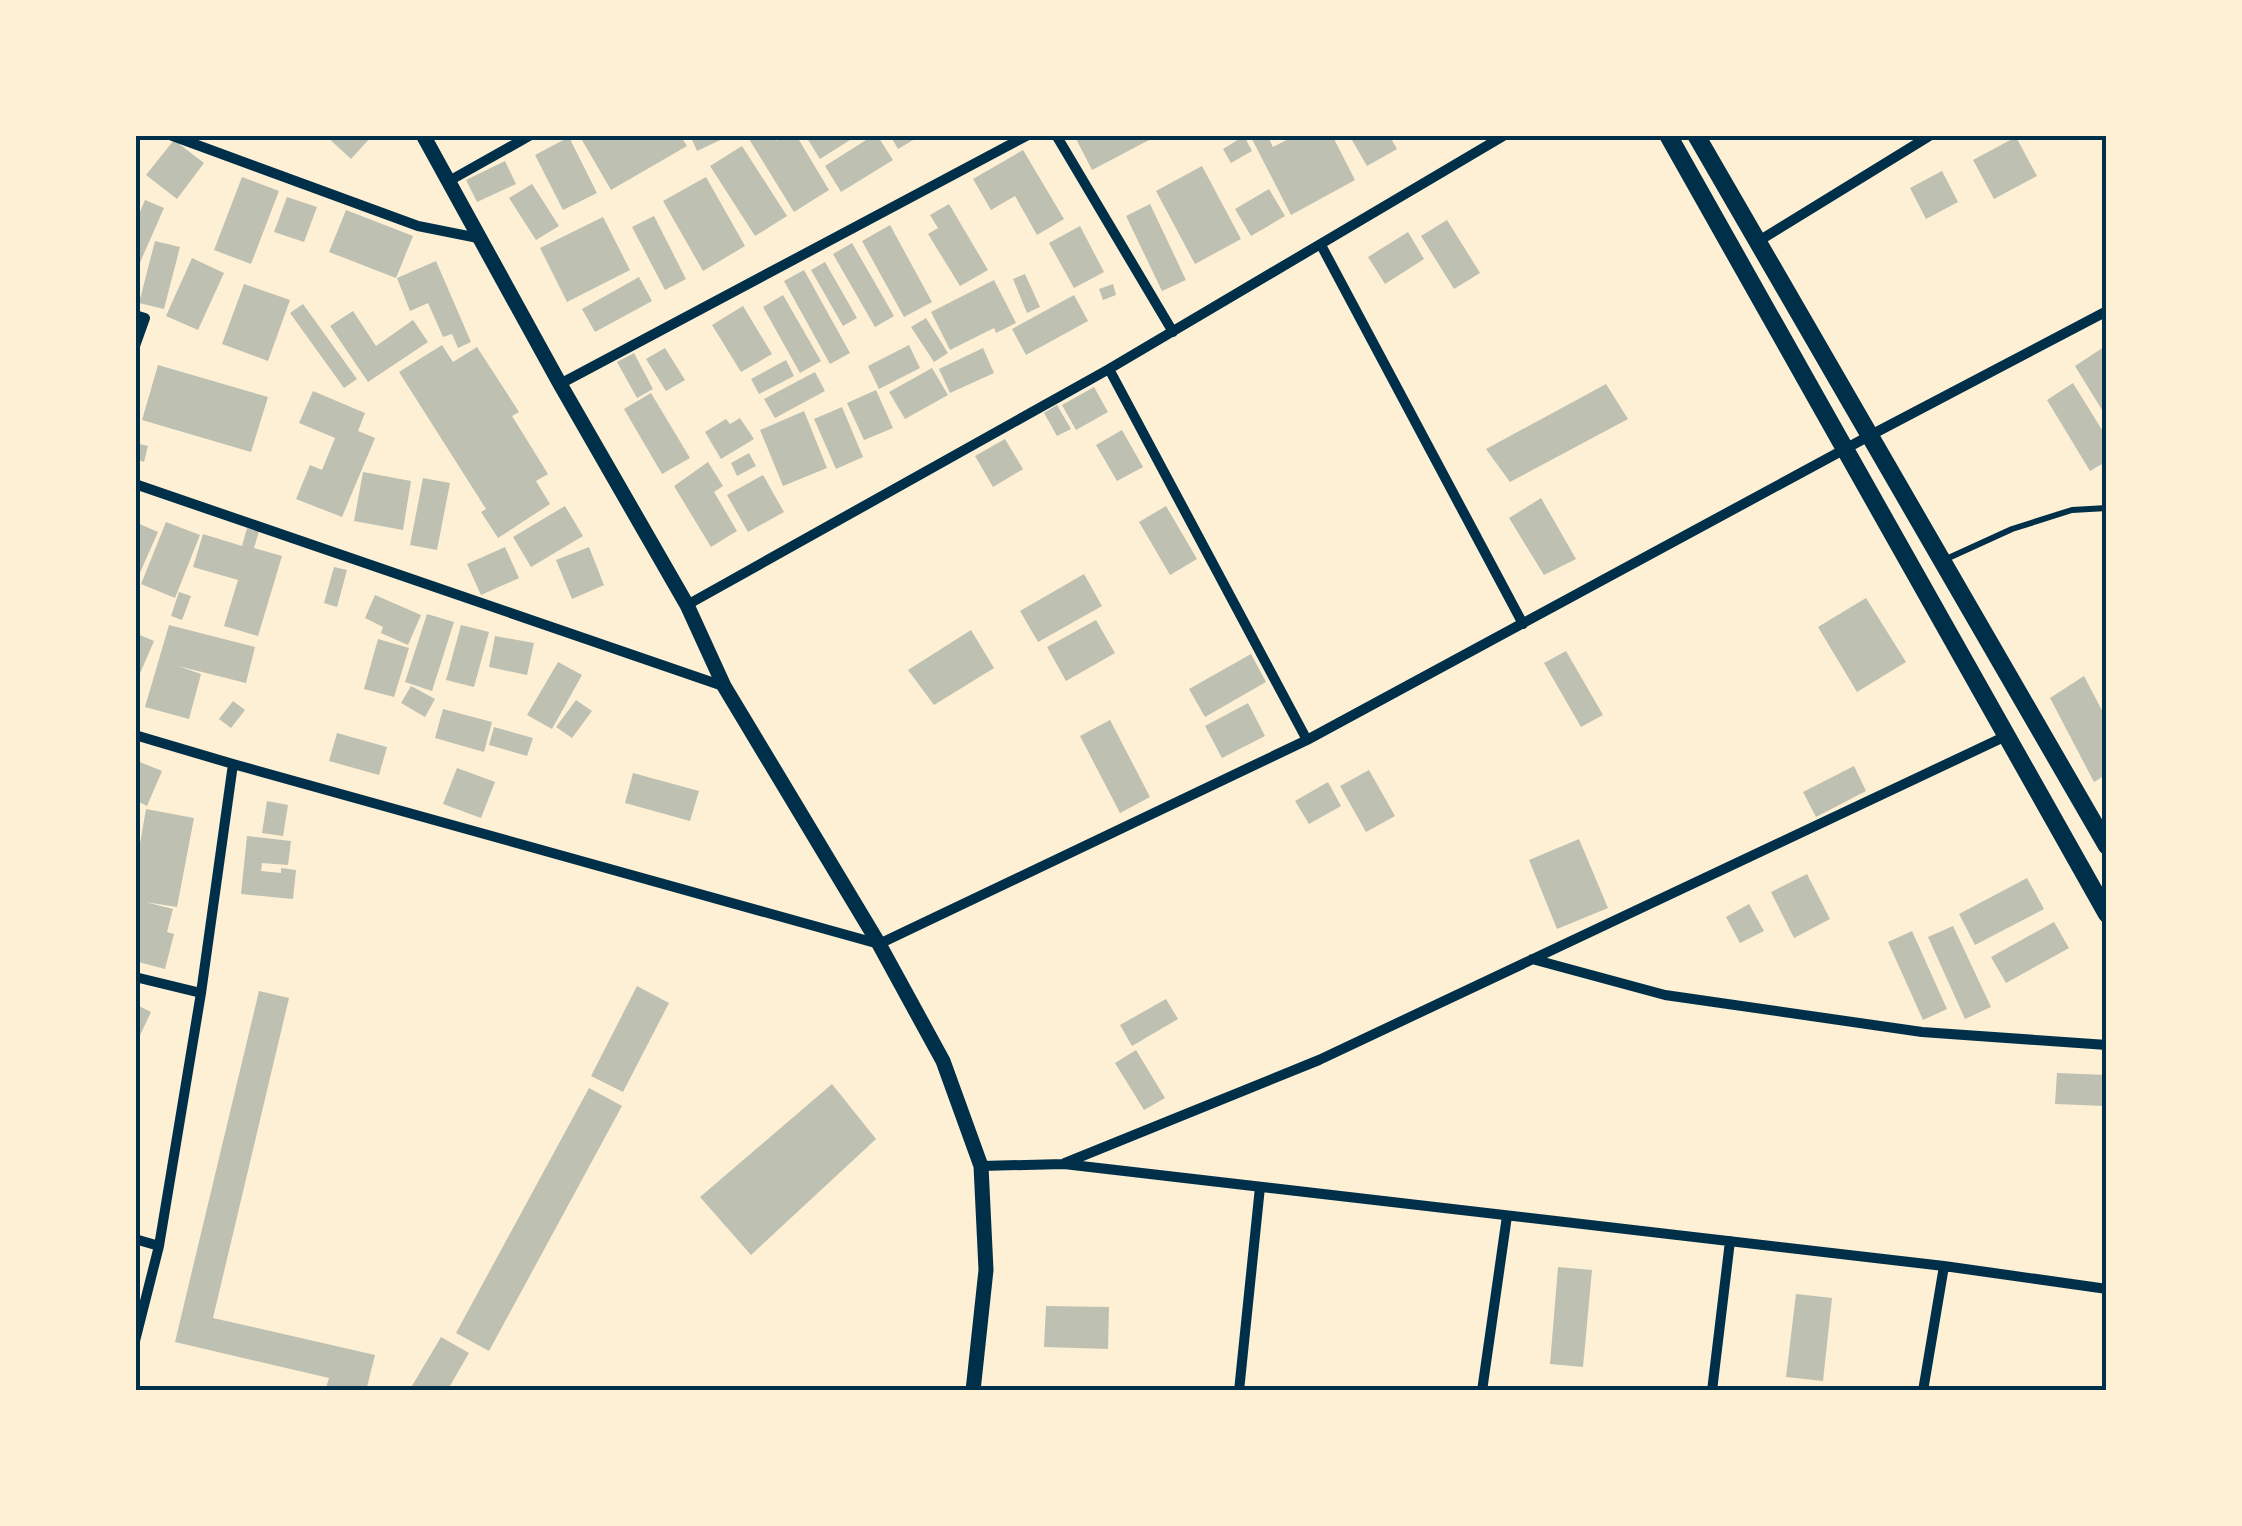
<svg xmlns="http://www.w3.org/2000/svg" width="2242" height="1526" viewBox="0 0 2242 1526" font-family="'Titillium Web',sans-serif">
<rect width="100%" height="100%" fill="#fdf0d5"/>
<path fill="#bec0b2" d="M325 135H367L370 138 351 159Z
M579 135H680L687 146 611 190Z
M690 135H731L697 151Z
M755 135H772L776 141 786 135H796L829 190 794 212 749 139Z
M805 135H847L850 140 820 159Z
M874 135H877L893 160 841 192 825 166Z
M890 135H912L915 139 898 149Z
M1074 135H1149L1151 139 1092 170Z
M1260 135H1267L1273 147 1296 135H1332L1355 180 1291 215 1252 139Z
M1349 135H1389L1397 149 1367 166Z
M1244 136 1252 151 1231 163 1223 149Z
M569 137 597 193 563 210 535 155Z
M2016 137 2037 176 1994 199 1973 160Z
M174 140 204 163 177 199 146 175Z
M742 146 787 216 755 236 710 166Z
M1023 150 1064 219 1037 235 1015 196 991 210 973 179Z
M505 161 516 184 477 202 466 180Z
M1202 166 1241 239 1195 264 1156 191Z
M1942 171 1958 202 1926 219 1910 188Z
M242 177 279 191 251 264 214 250Z
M706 177 745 246 703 271 663 201Z
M532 184 559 226 536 240 509 198Z
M1269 189 1285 216 1251 236 1235 209Z
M287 197 317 207 304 242 274 232Z
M145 200 164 208 135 274V212L139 214Z
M949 204 988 270 960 286 928 234 938 228 930 215Z
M1150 204 1186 280 1162 291 1126 216Z
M346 210 413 236 396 278 329 252Z
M654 216 686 279 665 290 632 227Z
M603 217 630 270 567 302 540 248Z
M1447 220 1480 273 1454 289 1421 236Z
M890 225 932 302 904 317 862 241Z
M1080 226 1104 272 1074 288 1049 243Z
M1408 232 1424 259 1385 284 1368 257Z
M155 241 180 247 164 309 139 303Z
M852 243 894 316 875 327 833 254Z
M192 258 224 273 198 330 166 316Z
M436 261 471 342 458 348 452 334 443 337 428 303 410 311 397 278Z
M825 262 857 318 843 326 811 270Z
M804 270 850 353 830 364 784 281Z
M1025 274 1040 307 1027 313 1013 279Z
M639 277 652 301 595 332 582 309Z
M994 280 1016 323 996 333 994 328 950 350 931 312Z
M244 284 290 300 268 361 222 344Z
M1113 284 1116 295 1103 300 1099 289Z
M783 295 821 361 800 373 763 307Z
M1074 295 1088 321 1026 355 1012 329Z
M303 304 357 379 344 388 290 313Z
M743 306 772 354 741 372 712 325Z
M353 311 376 346 413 320 428 342 368 382 330 326Z
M926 318 948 353 934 362 911 327Z
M442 345 453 362 477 347 519 412 512 416 548 474 536 481 550 504 498 538 481 512 486 509 399 372Z
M909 345 920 368 879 389 868 366Z
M2107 345V418L2075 366Z
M665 348 685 380 666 391 646 359Z
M983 348 994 373 950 393 939 369Z
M634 353 653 389 637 398 617 362Z
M786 360 794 376 759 394 751 379Z
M158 365 268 397 251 452 142 420Z
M932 368 948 395 905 419 889 392Z
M815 372 825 391 775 418 764 399Z
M2073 383 2107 438V461L2090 471 2047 400Z
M1606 384 1628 419 1510 482 1486 449Z
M1094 387 1108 412 1076 430 1062 405Z
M876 390 893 428 864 440 847 403Z
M313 391 365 413 358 431 375 438 342 517 296 499 310 465 322 470 335 438 299 423Z
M651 393 690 458 662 474 624 409Z
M1057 405 1071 429 1057 436 1044 413Z
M842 407 863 457 836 469 814 419Z
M804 411 827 468 783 486 760 430Z
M740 418 754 439 721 459 705 432 726 419 730 424Z
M1122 430 1143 467 1117 481 1096 445Z
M1005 439 1023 469 993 487 975 456Z
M135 443 148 446 144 462 135 459Z
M749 453 756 466 737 476 731 463Z
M708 462 723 486 714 492 737 531 711 547 674 486Z
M363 472 411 481 403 530 354 521Z
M763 475 784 512 748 532 727 495Z
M423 478 450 483 437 550 410 545Z
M1541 498 1576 559 1544 575 1509 518Z
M565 506 583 536 531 567 513 537Z
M1166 506 1197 559 1170 575 1139 522Z
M135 522 158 532 135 584Z
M166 522 200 535 175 598 141 584Z
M247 528 259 531 254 548 282 556 258 636 224 626 238 580 193 567 203 534 242 546Z
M505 547 519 578 481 595 467 564Z
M589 547 604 585 572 599 556 560Z
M334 567 347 570 337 607 324 603Z
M1084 574 1102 606 1038 642 1020 611Z
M179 592 191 596 182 620 171 616Z
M375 595 421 615 408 645 381 633 383 627 365 618Z
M1866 598 1906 662 1857 692 1818 627Z
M427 614 454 622 432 691 405 682Z
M1096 620 1115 653 1066 681 1047 647Z
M169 625 255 647 246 683 178 666 201 674 189 719 145 707Z
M461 625 489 632 474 687 446 680Z
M971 630 994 668 934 705 908 670Z
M135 633 154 641 135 685Z
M495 636 534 643 527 675 489 667Z
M378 639 409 648 394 697 364 689Z
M1566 651 1603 715 1581 727 1544 663Z
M1251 654 1266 682 1205 717 1189 689Z
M558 662 582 675 552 729 527 715Z
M2084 676 2107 720V774L2094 782 2050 698Z
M411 686 435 699 425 717 401 703Z
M576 700 592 711 572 738 556 727Z
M233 701 245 710 231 728 219 719Z
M1248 703 1265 736 1222 758 1205 726Z
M443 709 492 722 484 752 435 738Z
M1110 720 1150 797 1120 813 1080 736Z
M494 727 533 738 527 756 489 745Z
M337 733 387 747 379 775 329 761Z
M135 760 162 771 147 806 135 800Z
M1854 766 1866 791 1816 817 1803 792Z
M457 768 495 782 481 818 443 804Z
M1369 770 1395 816 1366 832 1340 786Z
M633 773 699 791 690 821 625 803Z
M1328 782 1341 806 1309 824 1295 801Z
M267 801 288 805 283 836 262 833Z
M146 809 194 818 177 907 145 902 173 909 167 932 174 934 165 969 135 961V907L137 900 135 899V854L138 855Z
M247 836 291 841 288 865 262 863 261 871 281 873V868L296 870 293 899 241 894Z
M1579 839 1608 908 1557 929 1529 860Z
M1807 874 1830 919 1794 938 1771 892Z
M2027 878 2044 909 1975 945 1959 914Z
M1749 904 1764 931 1740 943 1726 917Z
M2054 922 2069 948 2006 983 1991 957Z
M1953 926 1991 1007 1965 1019 1928 937Z
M1912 931 1947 1009 1923 1020 1888 942Z
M637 986 669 1003 623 1092 591 1076Z
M259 991 289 998 213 1318 375 1355 366 1391H325L329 1378 175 1342Z
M1166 999 1178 1019 1132 1046 1120 1025Z
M135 1004 151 1012 135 1046Z
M1136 1050 1165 1098 1144 1110 1115 1063Z
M2057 1073 2107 1075 2106 1106 2055 1104Z
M832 1084 876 1139 751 1255 700 1197Z
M589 1088 622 1106 489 1351 456 1333Z
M1558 1267 1592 1270 1583 1367 1550 1364Z
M1796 1294 1832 1298 1823 1381 1786 1377Z
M1046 1306 1109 1307 1108 1349 1044 1347Z
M441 1337 469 1353 447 1391H409Z"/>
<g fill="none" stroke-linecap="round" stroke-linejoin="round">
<path stroke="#003049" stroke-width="6" d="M2105 192 2107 194
M1944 560 2012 529 2072 510 2107 508"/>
<path stroke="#003049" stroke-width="10" d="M170 135 418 226 478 238
M1056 135 1173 332
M449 181 531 135
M1757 242 1931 135
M1321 245 1523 624
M135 315 145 318 135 346
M1109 369 1307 740
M560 384 1028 135
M135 484 723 686
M687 605 1109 369 1505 135
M135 735 233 764 879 944 1307 740 1869 436 2107 311
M1532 959 1665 995 1922 1032 2107 1045
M135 977 201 993
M1065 1163 1319 1060 2006 736
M981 1166 1064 1164 1944 1266 2107 1289
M135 1239 159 1246
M135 1341 159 1246 201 993 233 764
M1239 1391 1260 1187
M1482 1391 1507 1216
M1712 1391 1730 1241
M1923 1391 1944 1266"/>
<path stroke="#003049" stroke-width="15" d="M423 135 560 384 687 605 724 686 879 944 943 1061 981 1166 986 1270 973 1391"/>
<path stroke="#003049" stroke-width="18" d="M1668 135 2107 914
M1696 135 2107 846"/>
</g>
<rect width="2242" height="1526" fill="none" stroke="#fdf0d5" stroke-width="275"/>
<rect x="138" y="138" width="1966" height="1250" fill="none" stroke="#003049" stroke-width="4"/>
</svg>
